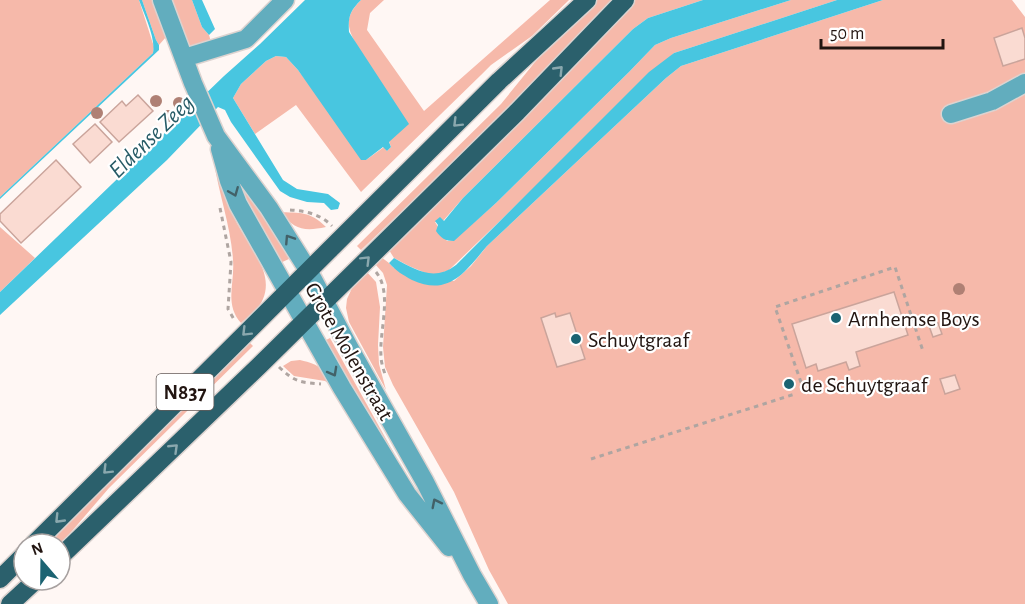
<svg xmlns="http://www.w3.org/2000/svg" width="1025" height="604" viewBox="0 0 1025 604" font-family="'Alegreya Sans',sans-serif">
<rect width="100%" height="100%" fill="#fff7f4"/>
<path fill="#f6b9aa" d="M0 0H139L154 47 153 53 0 197Z
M142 0H153L166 37 159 45 156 40Z
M171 0H192L202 27 209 35 212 45 193 47 188 45Z
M361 0H384L370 13 367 30 424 111 550 0H569L532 36 491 65 481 75 361 192 296 105 255 134 233 98 241 84 266 61 276 56 286 57 298 70 366 160 384 147 387 151 391 147 355 42C345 24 347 14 361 0Z
M597 0H613C574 37 539 77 501 115 455 161 408 205 361 250L357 246 501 104 544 51Z
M633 0H703L648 18 633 29 463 198 443 221 435 222 447 241 454 240 496 203 629 72 655 45 671 38 791 0H837L674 53 449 270 439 274H428L409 266 394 258 389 250Z
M883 0H1012L1025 17V604H508L489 570 454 492 393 385 385 367 383 347 387 285 383 273 375 264 381 257 389 263 394 268 454 281 471 266 487 246 666 78 681 66Z
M214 162H216C222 181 227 201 235 219 246 243 275 271 263 299 259 309 249 316 241 323 224 304 235 283 233 260 231 227 219 195 214 162Z
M244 185 285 249 289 259 280 263 240 187Z
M279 212C300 213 310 211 326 227 303 232 295 229 279 212Z
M0 227 35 258 0 292Z
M366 271 376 282 380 307 378 345 379 364 386 390 349 322 346 308 347 299 353 286Z
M330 338 396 457 391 460 324 341Z
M249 342 253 346 109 488 66 538 60 544H49L106 484Z
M300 360C321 365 324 369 334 387L325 381 294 376 283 366 291 361Z"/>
<path fill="#48c6e0" d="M139 0H142L156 40 159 45V50L0 199V197L153 53C156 38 144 14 139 0Z
M192 0H202L215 29 209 35 202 27Z
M305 0H361C350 11 348 16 349 32L409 124 389 142 391 147 387 151 383 147 366 160H361L298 70 286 57 276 56 266 61 241 84 233 98 283 180 297 189 328 194 340 203 338 209 331 210 324 203 307 202 290 197 280 191 231 122 225 110 218 107 167 160 0 315V292L224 76 260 44Z
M703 0H791L671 38 655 45 629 72 496 203 454 241C445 241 441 238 436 231L438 225 435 221 440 217 444 221 463 198 633 29 648 18Z
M837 0H883L681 66 666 78 487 246C465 272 449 297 412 280 403 275 396 271 389 263L394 258C416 270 434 282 456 265L649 72 674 53Z"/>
<path fill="#fadbd2" stroke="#caa49b" stroke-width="1.5" d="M1022 28 1025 38V59L1003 66 994 38Z
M138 95 153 111 119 142 100 122 122 101 126 106Z
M95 124 112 142 90 163 73 144Z
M56 160 81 187 21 243 0 221V214Z
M894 292 908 335 856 352 860 366 849 370 846 362 818 371 816 364 806 368 792 324Z
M555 313 556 317 570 313 585 359 557 367 541 318Z
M938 323 942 334 933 337 929 326Z
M955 375 960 389 945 394 940 379Z"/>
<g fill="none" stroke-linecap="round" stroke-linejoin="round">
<defs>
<path id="minor" d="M162 0 193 83 216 136 269 208 308 270 350 349 425 482 472 575 489 604
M184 58 246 39 285 0
M951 114 992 101 1025 83
M220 149 229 181 238 204 342 388 407 494 449 547"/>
<path id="major" d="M34 544 499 81 587 0
M60 557 260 365 517 112 625 0
M0 579 24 555
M10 604 36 580"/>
</defs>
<use href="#minor" stroke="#dcd3d0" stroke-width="21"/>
<use href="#major" stroke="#dcd3d0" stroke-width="21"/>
<path stroke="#afa5a1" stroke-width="3" stroke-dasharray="4.5 4.5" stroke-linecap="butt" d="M220 208 231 262 228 309 235 321
M290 210C306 211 320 214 332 226
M376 272C393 293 379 331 381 356 381 362 383 368 385 374
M279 367C296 383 300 382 321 384
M804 391 775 307 895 267 923 351
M591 459 795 394"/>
<use href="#minor" stroke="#62adbe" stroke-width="18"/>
<use href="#major" stroke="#2b606c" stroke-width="18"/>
</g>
<g fill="#af8074">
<circle cx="156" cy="101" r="6"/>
<circle cx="179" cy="103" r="6"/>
<circle cx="97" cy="113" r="6"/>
<circle cx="168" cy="116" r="6"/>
<circle cx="959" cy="289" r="6"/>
</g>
<defs><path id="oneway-chevron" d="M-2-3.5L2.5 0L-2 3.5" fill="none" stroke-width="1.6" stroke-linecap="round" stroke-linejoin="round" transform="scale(1.5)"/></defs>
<g stroke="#8aa8ae">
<use href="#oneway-chevron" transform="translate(559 70) rotate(-46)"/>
<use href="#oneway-chevron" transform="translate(457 123) rotate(135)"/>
<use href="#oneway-chevron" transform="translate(366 260) rotate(-45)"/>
<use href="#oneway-chevron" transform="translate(246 332) rotate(135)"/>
<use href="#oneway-chevron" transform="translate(174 448) rotate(-44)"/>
<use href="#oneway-chevron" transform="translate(107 470) rotate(135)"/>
<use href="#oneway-chevron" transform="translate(59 519) rotate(134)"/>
</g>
<g stroke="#426168">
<use href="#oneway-chevron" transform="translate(234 192) rotate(68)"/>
<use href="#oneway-chevron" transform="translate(289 239) rotate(-123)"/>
<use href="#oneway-chevron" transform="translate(333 372) rotate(61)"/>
<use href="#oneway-chevron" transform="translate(436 503) rotate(-117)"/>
</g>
<g fill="#1b6372" stroke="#fff" stroke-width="2">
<circle cx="836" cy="318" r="6"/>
<circle cx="576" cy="339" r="6"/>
<circle cx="789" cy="384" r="6"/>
</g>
<g text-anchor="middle" stroke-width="4.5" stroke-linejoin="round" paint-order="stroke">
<rect fill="#fff" stroke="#645b58" stroke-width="1.5" x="156.5" y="374" width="57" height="36" rx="4.5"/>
<g font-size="21" font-weight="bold" fill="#221511">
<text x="185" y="399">N837</text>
</g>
<g font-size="22" fill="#221511" stroke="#fff" text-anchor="start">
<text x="848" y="326">Arnhemse Boys</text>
<text x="588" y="347">Schuytgraaf</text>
<text x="801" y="392">de Schuytgraaf</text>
</g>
<g font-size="22" fill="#221511" stroke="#fff">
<text transform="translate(350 351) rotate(60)" y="8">Grote Molenstraat</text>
</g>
<g font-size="24" font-style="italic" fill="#275b66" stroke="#fff">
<text transform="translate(151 136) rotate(-44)" y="8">Eldense Zeeg</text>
</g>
</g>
<g transform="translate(42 562) rotate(340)"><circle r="28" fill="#ffffff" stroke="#a7a1a0" stroke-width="1.5"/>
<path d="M0-4.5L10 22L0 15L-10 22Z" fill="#1b6372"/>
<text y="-9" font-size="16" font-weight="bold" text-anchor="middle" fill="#221511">N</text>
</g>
<path d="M821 39v9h122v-9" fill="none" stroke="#221511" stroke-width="3"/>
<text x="830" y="39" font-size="18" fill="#221511" stroke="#ffffff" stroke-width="4.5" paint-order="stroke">50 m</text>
</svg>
